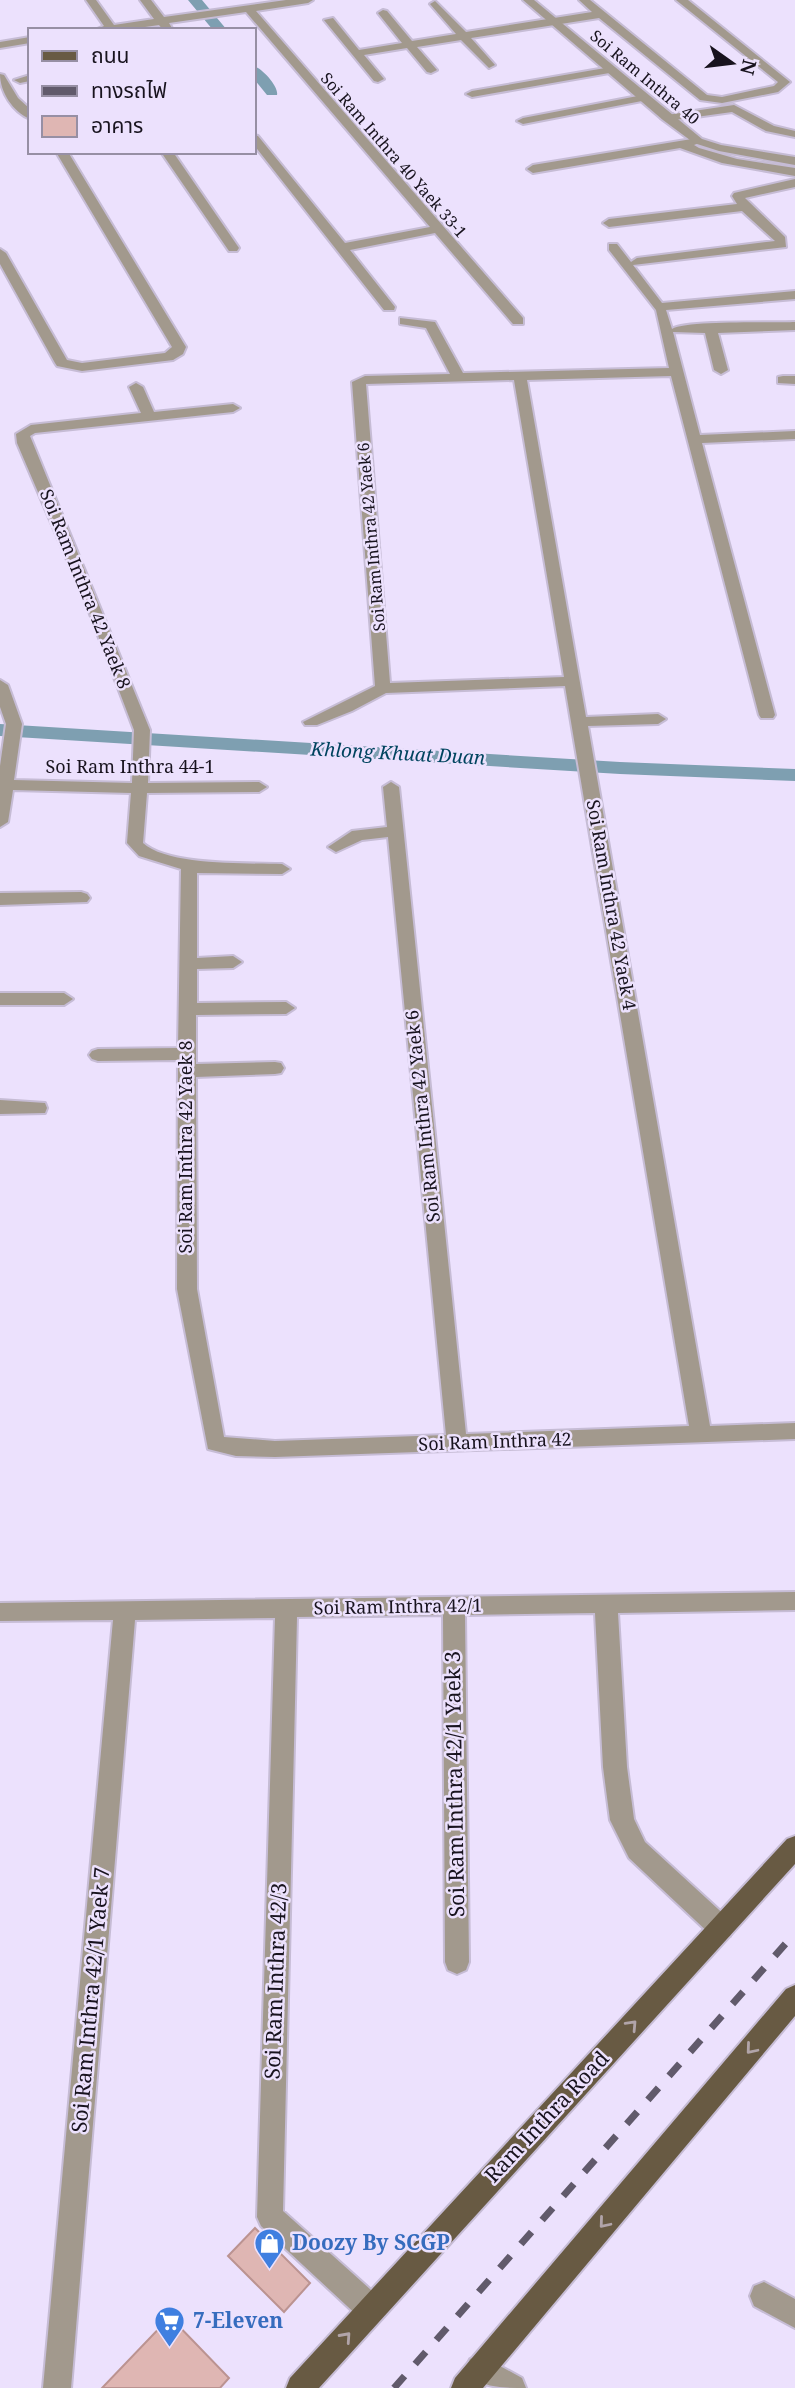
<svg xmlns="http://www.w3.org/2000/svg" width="795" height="2388" viewBox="0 0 795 2388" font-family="'Noto Serif','Noto Sans Thai',serif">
<rect width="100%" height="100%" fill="#ece1fd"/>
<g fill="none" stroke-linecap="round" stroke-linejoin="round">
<path fill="#7e9fb1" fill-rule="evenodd" d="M188 0H202L227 30H213Z
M254 66C263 69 279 87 277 95H267L254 79Z
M0 724 620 762 795 769V781L620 774 0 736Z"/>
</g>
<path fill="#dfb6b3" stroke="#bb9391" stroke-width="2" d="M255 2228 310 2283 284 2312 228 2256Z
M170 2317 229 2378 220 2388H102Z"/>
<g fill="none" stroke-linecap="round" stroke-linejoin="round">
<defs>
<path id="minor" d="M86 0H96L114 25 154 19 140 0H151L164 17 286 0H313L308 3 256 11 523 318V324H513L435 233 350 250 395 307 394 310H384L254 145V135L258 136 345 243 430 227 246 12 169 23 173 30H163L159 25 124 30H95L104 26Z
M579 0H590L707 95 722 97 774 86 778 82 676 0H688L790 82 778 92 722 103 700 100 599 18 471 38 495 65 489 68 461 40 417 47 437 70 431 73 427 72 407 48 364 55 384 79 378 82 374 81 324 20 333 18 359 50 402 43 378 13 383 10 387 11 412 41 456 34 430 4 435 1 466 32 592 12Z
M30 37V43L0 48V42Z
M611 67 617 70 615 72 472 97 466 94 472 91Z
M0 74 4 75 18 98 30 109V119C13 112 0 92 0 74Z
M30 75V81L20 83 14 80Z
M643 95 649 98 647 100 523 124 517 121 523 118Z
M734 105 774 126 795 131V137L766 131 732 112 667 121 661 118 667 115Z
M698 138 704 141 694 145 699 148 737 159 795 168V176L722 163 680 148 533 173 527 169 533 165Z
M56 152H68L186 347 183 354 173 360 82 371 57 366 55 363 0 264V249L6 253 67 360 82 363 165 353 172 347Z
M161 152H173L239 248 237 251H229Z
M795 179V187L745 198 785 237 786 247 633 265 662 303 795 291V299L666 310 672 329C687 320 772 323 795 322V330L718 333 728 370 721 374 714 370 705 333 673 332 700 435 795 431V439L702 443 775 715 773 718H761L759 715 671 376 527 380 586 717 658 714 666 719 658 724 588 726 710 1426 795 1423V1439L275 1457 236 1456 208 1449 177 1289 178 1060 98 1061 92 1059 89 1055 92 1051 98 1049 178 1048 181 869 139 856 127 843 131 793 13 790 8 822 0 827V766L6 724 0 707V680L8 685 22 724 14 780 132 783 134 730 88 609 17 443 16 434 31 425 141 413 129 387 136 383 143 387 154 412 233 404 240 408 233 412 35 433 30 436 150 730 148 783 259 782 267 787 259 792 147 793 143 843C168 866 248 863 282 864L290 869 282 874 197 873V958L233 956 242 962 233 968 197 969V1003L286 1002 295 1008 286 1014 196 1015V1064L275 1062 281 1063 284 1068 281 1073 275 1074 196 1077 197 1289 224 1437 275 1441 446 1435 388 837 362 840 336 852 328 847 352 831 387 827 383 787 391 782 399 787 466 1434 689 1426 565 686 386 693 352 711 317 725H305L303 722 375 686 352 382 365 376 450 374 426 328 400 324V318L435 322 463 373 669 368 656 310 609 250V244H617L631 262 637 258 775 241 742 211 609 227 603 223 609 219 737 204 732 196 734 193ZM514 380 564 677 390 683 366 384Z
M783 376H795V384L778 383V377Z
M81 892 87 894 90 898 87 902 0 905V893Z
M0 993H64L73 999 64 1005H0Z
M0 1100 45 1103 47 1108 45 1113 0 1114Z
M795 1592V1610L618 1613 627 1767 634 1819 645 1842 730 1920 733 1928 730 1936 721 1939 712 1936 629 1858 610 1820 603 1767 595 1613 465 1615 469 1962 466 1970 457 1974 448 1970 445 1962 443 1615 297 1617 283 2211 381 2299 385 2309 381 2319 371 2323 361 2319 261 2226 257 2217 275 1618 135 1620 71 2388H43L113 1620 0 1621V1603Z
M764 2282 795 2299V2328L754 2306 750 2296 754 2286Z
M480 2355 522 2378 526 2388C503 2388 476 2388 466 2369L470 2359Z"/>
<path id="tertiary" d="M523 0H534L702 139 721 145 795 157V165L719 151 694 143 663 120Z"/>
<path id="primary" d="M795 1836V1864L319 2388H286L290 2378 787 1839Z
M795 1985V2016L483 2388H451L455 2378 786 1989Z"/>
</defs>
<use href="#minor" stroke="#c6bcd5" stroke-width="4"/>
<use href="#tertiary" stroke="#c6bcd5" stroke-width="4"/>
<use href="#primary" stroke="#c6bcd5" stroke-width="4"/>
<use href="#minor" fill="#a2998d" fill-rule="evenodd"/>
<use href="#tertiary" fill="#a2998d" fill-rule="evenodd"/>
<use href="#primary" fill="#685a43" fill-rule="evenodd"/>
<path stroke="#615a6b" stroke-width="7" stroke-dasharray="16 16" stroke-linecap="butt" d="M394 2388 795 1933"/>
</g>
<defs><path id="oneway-chevron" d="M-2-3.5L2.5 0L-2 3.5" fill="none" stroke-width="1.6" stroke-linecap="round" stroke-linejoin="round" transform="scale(1.75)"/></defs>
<g stroke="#b1a4a9">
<use href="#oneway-chevron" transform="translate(632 2025) rotate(-47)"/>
<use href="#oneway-chevron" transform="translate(751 2049) rotate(130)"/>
<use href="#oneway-chevron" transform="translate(604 2223) rotate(130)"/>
<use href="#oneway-chevron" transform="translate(346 2337) rotate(-48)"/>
</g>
<defs>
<symbol id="shop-pin" viewBox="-11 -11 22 30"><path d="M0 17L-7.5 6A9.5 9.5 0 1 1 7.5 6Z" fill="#3f7fe0" stroke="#ece1fd"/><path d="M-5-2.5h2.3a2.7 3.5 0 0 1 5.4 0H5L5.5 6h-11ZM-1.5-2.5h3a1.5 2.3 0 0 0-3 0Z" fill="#fff"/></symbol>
<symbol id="supermarket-pin" viewBox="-11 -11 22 30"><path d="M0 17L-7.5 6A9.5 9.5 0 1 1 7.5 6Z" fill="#3f7fe0" stroke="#ece1fd"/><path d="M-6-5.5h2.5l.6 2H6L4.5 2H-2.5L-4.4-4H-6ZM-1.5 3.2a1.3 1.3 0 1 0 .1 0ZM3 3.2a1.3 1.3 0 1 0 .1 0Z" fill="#fff"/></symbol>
</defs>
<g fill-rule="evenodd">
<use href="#shop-pin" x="252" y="2226" width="35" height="47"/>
<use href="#supermarket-pin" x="152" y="2304" width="35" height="47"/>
</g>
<g text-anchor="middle" stroke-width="5" stroke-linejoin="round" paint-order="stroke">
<g font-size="16" fill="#18131e" stroke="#ece1fd">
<text transform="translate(645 77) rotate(40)" y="6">Soi Ram Inthra 40</text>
<text transform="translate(394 155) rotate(49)" y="6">Soi Ram Inthra 40 Yaek 33-1</text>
<text transform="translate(371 537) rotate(-95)" y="6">Soi Ram Inthra 42 Yaek 6</text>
</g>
<g font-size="18" fill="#18131e" stroke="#ece1fd">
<text transform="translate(85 589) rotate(68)" y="6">Soi Ram Inthra 42 Yaek 8</text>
<text x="130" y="773">Soi Ram Inthra 44-1</text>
<text transform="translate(611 905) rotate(80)" y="6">Soi Ram Inthra 42 Yaek 4</text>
<text transform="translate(423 1116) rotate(-96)" y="6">Soi Ram Inthra 42 Yaek 6</text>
<text transform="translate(186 1147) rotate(-90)" y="6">Soi Ram Inthra 42 Yaek 8</text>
<text transform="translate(495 1442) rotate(-2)" y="6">Soi Ram Inthra 42</text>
<text transform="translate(398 1607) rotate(-1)" y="6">Soi Ram Inthra 42/1</text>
</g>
<g font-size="19" font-style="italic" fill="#00445f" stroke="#ece1fd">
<text transform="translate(398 753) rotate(3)" y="7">Khlong Khuat Duan</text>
</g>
<g font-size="21" fill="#18131e" stroke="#ece1fd">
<text transform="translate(455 1784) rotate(-91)" y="7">Soi Ram Inthra 42/1 Yaek 3</text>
<text transform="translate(276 1981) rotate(-88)" y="7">Soi Ram Inthra 42/3</text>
<text transform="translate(91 2000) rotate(-85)" y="7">Soi Ram Inthra 42/1 Yaek 7</text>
<text transform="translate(547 2117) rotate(-47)" y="7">Ram Inthra Road</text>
</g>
<g font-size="21" font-weight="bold" fill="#366cbe" stroke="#ece1fd" text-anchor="start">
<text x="292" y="2250">Doozy By SCGP</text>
<text x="193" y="2328">7-Eleven</text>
</g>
</g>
<rect x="28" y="28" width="228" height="126" fill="#ece1fd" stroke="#978fa4" stroke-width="2"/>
<rect x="42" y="51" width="35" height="10" fill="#685a43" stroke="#978fa4" stroke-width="2"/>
<text x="91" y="63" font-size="21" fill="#18131e">ถนน</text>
<rect x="42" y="86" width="35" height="10" fill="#615a6b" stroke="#978fa4" stroke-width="2"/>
<text x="91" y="98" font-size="21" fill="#18131e">ทางรถไฟ</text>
<rect x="42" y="116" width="35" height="21" fill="#dfb6b3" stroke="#978fa4" stroke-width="2"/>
<text x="91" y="133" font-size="21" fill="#18131e">อาคาร</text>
<g transform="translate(732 63) rotate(104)" stroke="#ece1fd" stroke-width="5" paint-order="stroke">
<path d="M0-5L12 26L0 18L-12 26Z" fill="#18131e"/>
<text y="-10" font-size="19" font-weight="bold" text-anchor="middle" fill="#18131e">N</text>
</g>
</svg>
